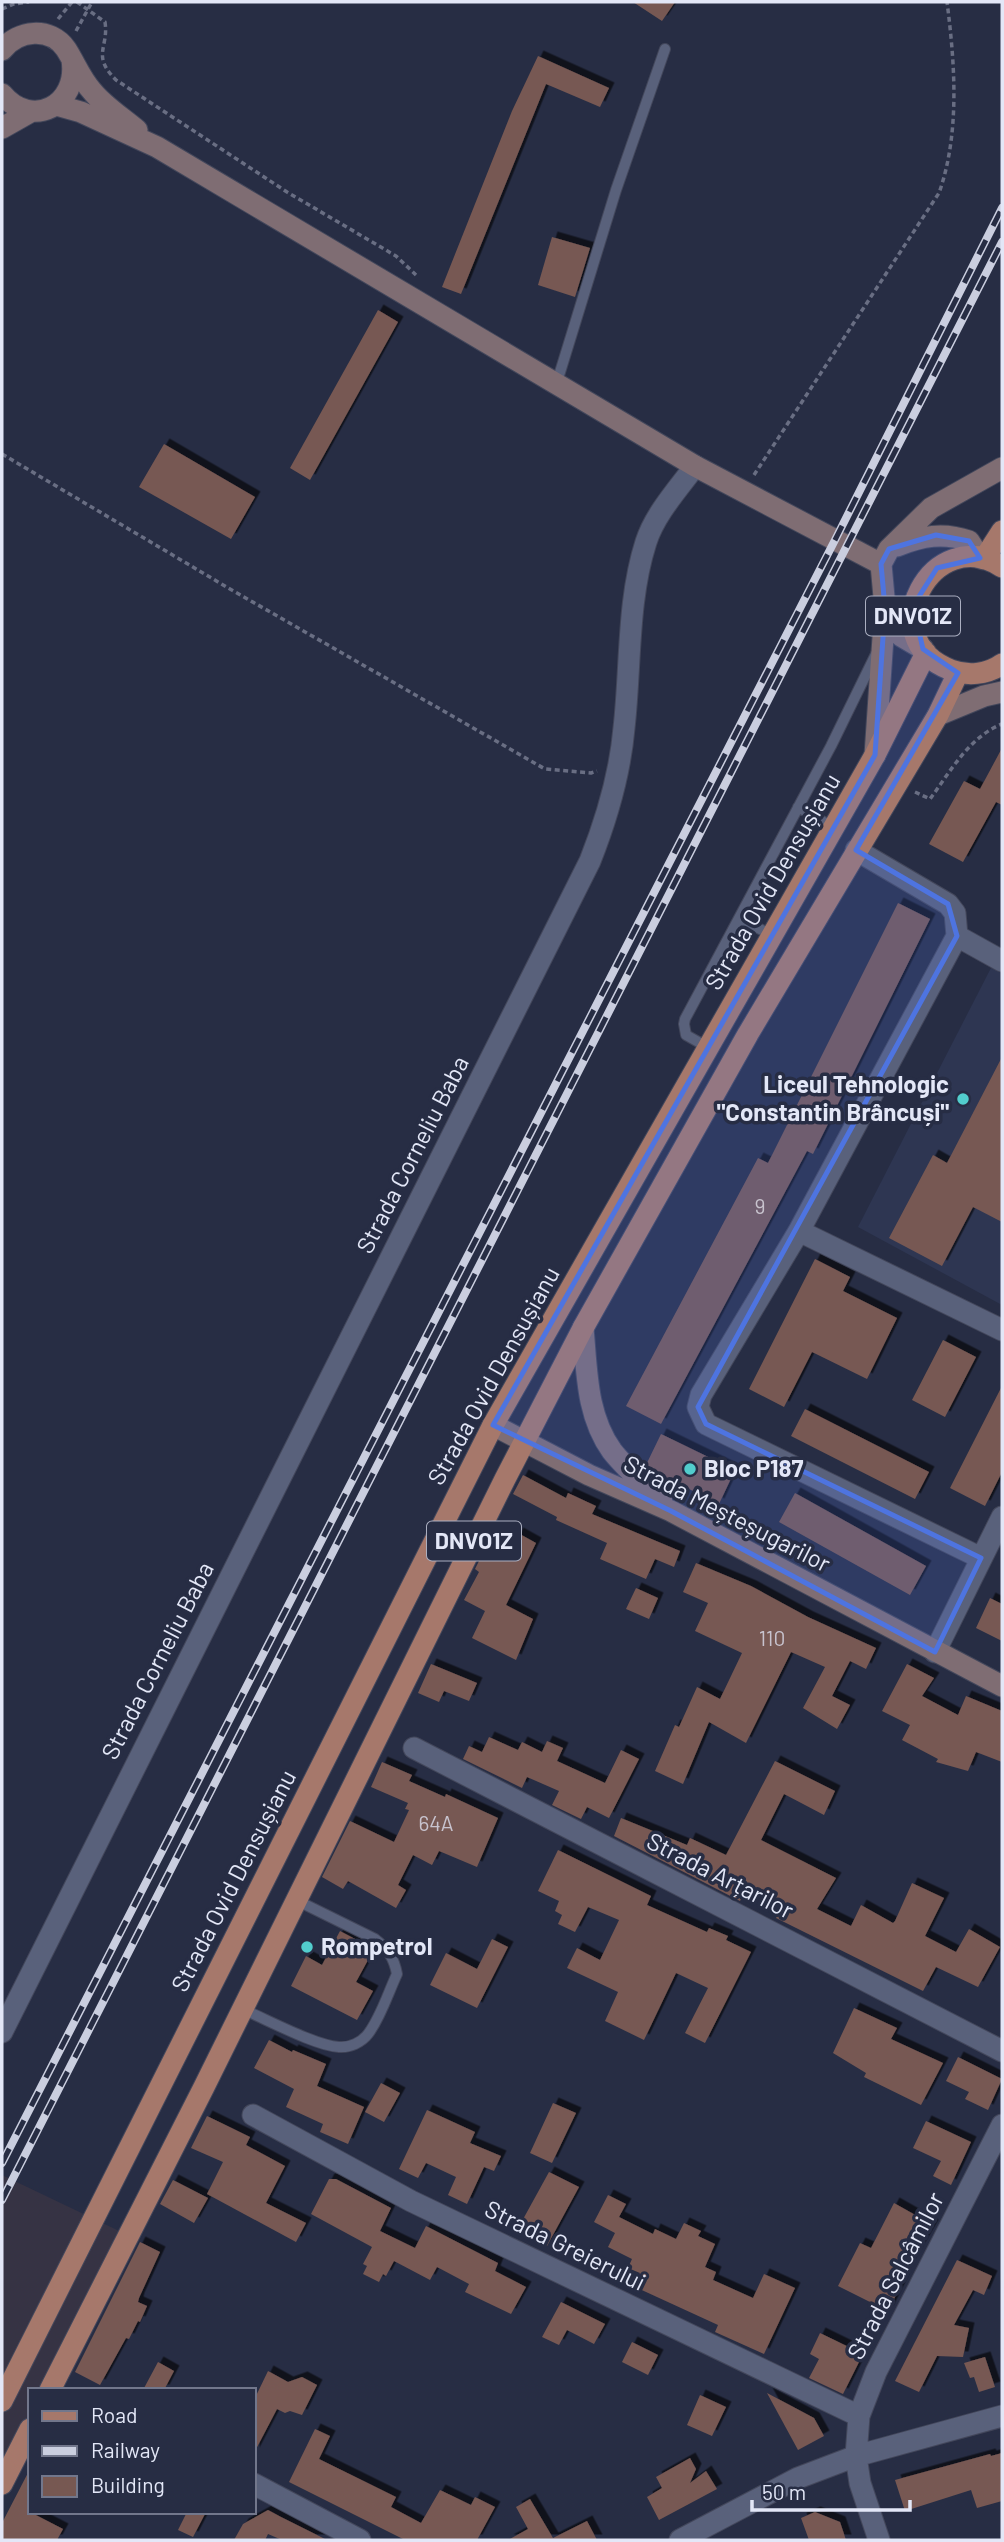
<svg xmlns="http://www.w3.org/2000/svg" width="1004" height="2542" viewBox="0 0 1004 2542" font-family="Barlow,sans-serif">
<defs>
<filter id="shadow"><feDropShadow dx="5.5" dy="-5.5" stdDeviation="0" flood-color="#0009"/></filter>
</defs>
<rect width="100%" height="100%" fill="#272d44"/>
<path fill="#363344" d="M2 2175 138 2240 59 2390H30V2445L2 2499Z"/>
<path fill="#2e3652" d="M992 966 1002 972V1305L858 1227Z"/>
<path fill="#775852" filter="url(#shadow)" d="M633 2H675L662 21Z
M538 56 609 88 600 107 546 84 461 294 442 287 512 111Z
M552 237 590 248 575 297 538 285Z
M378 310 398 322 310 480 290 468Z
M164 444 255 497 231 539 139 487Z
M1002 748V805L996 802 963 862 929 844 964 781 980 789Z
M898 903 930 919 813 1154 807 1151 661 1424 626 1406 758 1158 768 1163Z
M1002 1057V1222L973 1207 942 1266 889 1238 933 1155 947 1163Z
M815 1259 850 1277 843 1291 897 1318 867 1379 812 1352 784 1407 749 1389Z
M943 1340 976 1357 945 1417 912 1400Z
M1002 1386V1472L985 1506 950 1488Z
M805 1409 929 1472 915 1499 791 1436Z
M661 1434 735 1470 719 1504 645 1467Z
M523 1475 566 1498 568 1493 596 1506 592 1514 680 1551 674 1567 655 1559 646 1579 600 1559 607 1543 556 1520 557 1517 513 1494Z
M795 1493 926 1566 910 1595 779 1522Z
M518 1533 536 1543 506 1605 533 1619 516 1660 472 1638 485 1611 464 1600 479 1572 475 1569 489 1541 510 1551Z
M696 1563 751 1586 808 1617 876 1648 866 1669 850 1661 832 1696 850 1705 837 1729 803 1708 825 1667 791 1652 746 1743 709 1722 683 1784 655 1771 675 1725 679 1727 697 1687 720 1699 742 1653 695 1631 708 1603 683 1592Z
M636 1588 658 1598 649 1619 626 1609Z
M990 1598 1002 1604V1641L976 1628Z
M431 1664 477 1683 469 1701 444 1691 439 1702 418 1693Z
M907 1664 934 1678 922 1696 958 1715 966 1696 1002 1711V1762L976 1752 968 1771 936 1762 938 1759 902 1740 910 1725 882 1711Z
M489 1737 518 1750 522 1742 542 1752 547 1741 563 1748 557 1761 605 1783 621 1750 639 1759 609 1818 587 1807 581 1819 552 1805 559 1791 527 1777 522 1788 463 1759 469 1746 482 1752Z
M775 1761 835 1791 824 1815 784 1794 761 1840 836 1878 817 1909 851 1926 861 1905 893 1923 895 1921 912 1883 944 1898 925 1936 956 1952 969 1929 1000 1947 978 1987 936 1967 923 1991 776 1918 782 1907 746 1889 740 1901 614 1836 621 1818 687 1845 690 1838 726 1855Z
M382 1762 412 1775 409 1781 445 1797 446 1794 498 1818 477 1867 439 1851 432 1865 413 1855 398 1885 406 1890 396 1908 348 1881 343 1889 322 1877 350 1821 394 1842 409 1810 405 1809 408 1803 371 1787Z
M558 1850 651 1896 647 1905 707 1932 709 1928 728 1936 726 1940 751 1952 705 2043 685 2033 708 1988 676 1973 644 2040 605 2021 618 1992 567 1968 577 1948 600 1960 619 1920 588 1907 575 1932 558 1924 562 1915 555 1911 559 1901 538 1891Z
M340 1931 374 1949 356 1982 373 1991 357 2020 291 1986 306 1956 322 1965Z
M492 1939 508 1947 477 2008 430 1985 446 1953 477 1969Z
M854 2008 897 2028 891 2039 943 2063 921 2105 864 2077 866 2073 833 2053Z
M269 2040 292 2052 293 2050 326 2064 317 2086 364 2107 348 2144 320 2132 323 2124 286 2107 294 2089 254 2068Z
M958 2057 1002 2079 988 2110 965 2099 969 2092 946 2081Z
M381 2083 400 2093 384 2122 365 2112Z
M553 2103 576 2113 552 2163 530 2153Z
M427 2110 475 2132 470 2143 501 2156 494 2171 484 2167 467 2204 448 2195 456 2177 426 2163 418 2178 399 2169Z
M207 2116 250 2137 246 2145 285 2166 266 2203 306 2223 296 2242 207 2194 223 2162 191 2148Z
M926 2121 971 2142 951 2185 933 2176 941 2161 913 2148Z
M549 2172 579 2187 547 2246 516 2232Z
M329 2179H336L391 2208 380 2231 415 2248 426 2226 498 2263 495 2271 526 2287 511 2314 465 2292 469 2284 437 2267 430 2280 394 2261 386 2276 383 2274 379 2282 363 2274 367 2266 363 2264 372 2247 311 2214Z
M173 2180 208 2198 194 2223 160 2204Z
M608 2195 626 2204 619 2217 653 2234 655 2229 676 2239 684 2223 701 2231 698 2236 715 2244 705 2267 716 2272 713 2280 753 2298 764 2274 795 2288 764 2354 715 2332 718 2325 633 2286 640 2273 628 2268 632 2259 608 2247 615 2233 594 2222Z
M894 2203 933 2225 902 2278 904 2279 888 2311 838 2286 860 2243 871 2248Z
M140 2242 160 2252 139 2298 138 2302 147 2306 140 2322 138 2321 129 2339 126 2338 100 2385 75 2372Z
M957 2260 992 2276 984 2295 973 2290 954 2325 969 2328 963 2357 937 2356 919 2392 895 2381Z
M561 2302 605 2324 594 2344 567 2330 559 2345 542 2337Z
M820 2333 863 2354 843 2394 809 2378 819 2359 810 2354Z
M632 2342 658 2355 648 2375 622 2362Z
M985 2357 995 2387 979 2392 974 2377 970 2378 964 2363Z
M158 2362 174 2371 164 2390H143Z
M268 2371 288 2382 302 2377 317 2385 302 2415 290 2411 285 2413 277 2409 254 2453V2400Z
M767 2393 814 2418 824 2436 798 2450Z
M700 2395 726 2407 712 2436 687 2425Z
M315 2429 330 2436 319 2459 396 2497 391 2507 421 2523 440 2490 471 2505 475 2497 495 2507 477 2540H405L289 2482Z
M1002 2453V2501L977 2508 971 2490 905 2511 895 2480 990 2454 991 2456Z
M690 2458 696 2469 690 2483 706 2471 717 2489 659 2520 647 2497 662 2488 656 2477Z
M30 2469V2512L63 2529 57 2540H2V2523Z
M530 2499 553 2538 587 2521 597 2540H508L528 2529 516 2507Z
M268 2510 281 2517 327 2540H282L268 2534 265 2540H234L243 2524Z
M187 2512H206L193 2537 178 2530Z
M815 2512 840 2522 846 2540H809L801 2518Z"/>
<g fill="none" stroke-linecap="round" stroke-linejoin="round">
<defs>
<path id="lane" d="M557 382 616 190 665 49
M798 807 834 828
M740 919 772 935
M709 1048 686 1035 684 1024 685 1019 831 746 877 652
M242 2009C266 2019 316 2046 339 2047 350 2048 362 2042 368 2034 381 2017 388 1993 397 1974 394 1958 388 1949 375 1939L296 1900"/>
<path id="street" d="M856 850 948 904 955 913 957 936 799 1231 701 1395 698 1407 706 1424 981 1558
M957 936 1002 961
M799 1231 1002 1330
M935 1652 1002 1517
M414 1748 1002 2051
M2 2032 590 861C607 818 620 774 624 728 631 667 627 601 646 542 655 514 678 489 695 466
M253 2115 411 2201 859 2416
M254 2484 360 2540
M680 2540 798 2478 856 2456 1002 2416
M879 2540 860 2483 856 2456 859 2416 876 2372 1002 2125"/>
<path id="secondary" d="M2 50C18 30 50 26 66 49 75 63 81 79 92 91 104 106 123 118 137 130
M2 94C32 130 79 105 72 60
M56 105 81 112 157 147 695 466 881 564
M2 128 32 111
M897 546C922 536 943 532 969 541L980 558
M923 649 901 636 885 608 881 564 889 549 931 508 1002 468
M938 715 984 696 1002 692
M875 755 885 608
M583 1328C587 1370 586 1415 612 1451 626 1469 646 1485 662 1502
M493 1425 589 1475 671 1511 1002 1686"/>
<path id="primary" d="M984 559 1002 531
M1002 567C934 521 869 639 951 670 967 676 987 675 1002 664
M50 2390 204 2087 505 1479 583 1328 748 1034 938 715 958 673
M2 2401 493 1425 875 755 926 653
M2 2484 30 2429"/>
</defs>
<use href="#lane" stroke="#43475b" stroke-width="12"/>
<use href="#street" stroke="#43475b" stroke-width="23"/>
<use href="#secondary" stroke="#43475b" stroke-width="23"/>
<use href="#primary" stroke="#43475b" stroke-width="23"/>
<path stroke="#696e83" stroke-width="3.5" stroke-dasharray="5 3.5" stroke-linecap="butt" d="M77 2 105 22C109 48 91 55 116 80L287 192 396 256 416 275
M2 9 14 4 29 2
M58 19 72 2
M76 31 92 2
M2 454 230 589 545 769 591 773 597 771
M754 475 939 193C960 134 955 64 947 2
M915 792 930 799C950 772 969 737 1002 724"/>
<use href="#lane" stroke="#59617b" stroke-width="10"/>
<use href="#street" stroke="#59617b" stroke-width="21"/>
<use href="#secondary" stroke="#7f6d73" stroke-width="21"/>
<use href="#primary" stroke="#a6786b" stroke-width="21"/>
<defs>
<path id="rail" d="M2 2163 835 540 1002 208
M2 2200 1002 242"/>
</defs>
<use href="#rail" stroke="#cacedf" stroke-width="8"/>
<use href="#rail" stroke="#272d44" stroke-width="5" stroke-dasharray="16" stroke-linecap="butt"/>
</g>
<path fill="#4e74e0" fill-opacity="0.2" stroke="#4e74e0" stroke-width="5" stroke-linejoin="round" d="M936 535 969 541 980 558 937 568 913 606 923 649 958 673 856 850 948 904 957 936 698 1407 706 1424 981 1558 935 1652 671 1511 493 1425 875 755 885 608 881 564 889 549Z"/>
<g fill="#52cdcd" stroke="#272d44" stroke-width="2.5">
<circle cx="963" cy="1099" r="7"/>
<circle cx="690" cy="1469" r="7"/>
<circle cx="307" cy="1947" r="7"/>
</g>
<g text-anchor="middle" stroke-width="7" stroke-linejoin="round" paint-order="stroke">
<g font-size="21" fill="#c8c3ce">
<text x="760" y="1214">9</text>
<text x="772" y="1646">110</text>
<text x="436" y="1831">64A</text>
</g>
<g fill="#272d44" stroke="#abafc1" stroke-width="2">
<rect x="866" y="596.5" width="94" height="39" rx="5"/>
<rect x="427" y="1521.5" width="94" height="39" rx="5"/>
</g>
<g font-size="23" font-weight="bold" fill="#e3e7f7">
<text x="913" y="624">DNVO1Z</text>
<text x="474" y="1549">DNVO1Z</text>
</g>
<g font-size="24" fill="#e3e7f7" stroke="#272d44">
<text transform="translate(773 882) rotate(-60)" y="8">Strada Ovid Densușianu</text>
<text transform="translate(413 1155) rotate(-63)" y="8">Strada Corneliu Baba</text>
<text transform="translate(494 1376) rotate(-61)" y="8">Strada Ovid Densușianu</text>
<text transform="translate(727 1514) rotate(27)" y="8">Strada Meșteșugarilor</text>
<text transform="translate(158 1661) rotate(-63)" y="8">Strada Corneliu Baba</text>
<text transform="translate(720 1876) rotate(27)" y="8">Strada Arțarilor</text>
<text transform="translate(234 1881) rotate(-63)" y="8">Strada Ovid Densușianu</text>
<text transform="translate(565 2246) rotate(26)" y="8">Strada Greierului</text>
<text transform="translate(896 2276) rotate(-63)" y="8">Strada Salcâmilor</text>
</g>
<g font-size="24" font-weight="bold" fill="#e3e7f7" stroke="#272d44" text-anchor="start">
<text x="949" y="1093" text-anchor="end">Liceul Tehnologic<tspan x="949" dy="28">"Constantin Brâncuși"</tspan></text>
<text x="704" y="1477">Bloc P187</text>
<text x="321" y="1955">Rompetrol</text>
</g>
</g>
<rect width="1004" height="2542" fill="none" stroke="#e3e7f7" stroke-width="7"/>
<rect x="28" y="2388" width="228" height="126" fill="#272d44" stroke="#72778c" stroke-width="2"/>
<rect x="42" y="2411" width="35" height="10" fill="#a6786b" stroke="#72778c" stroke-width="2"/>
<text x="91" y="2423" font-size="21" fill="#e3e7f7">Road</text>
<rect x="42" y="2446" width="35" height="10" fill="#cacedf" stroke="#72778c" stroke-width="2"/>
<text x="91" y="2458" font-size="21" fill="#e3e7f7">Railway</text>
<rect x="42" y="2476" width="35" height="21" fill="#775852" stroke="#72778c" stroke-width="2"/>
<text x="91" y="2493" font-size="21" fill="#e3e7f7">Building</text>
<path d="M752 2500v10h158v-10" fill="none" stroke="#e3e7f7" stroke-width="3.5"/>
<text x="762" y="2500" font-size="21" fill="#e3e7f7" stroke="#272d44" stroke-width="5" paint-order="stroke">50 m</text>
</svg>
